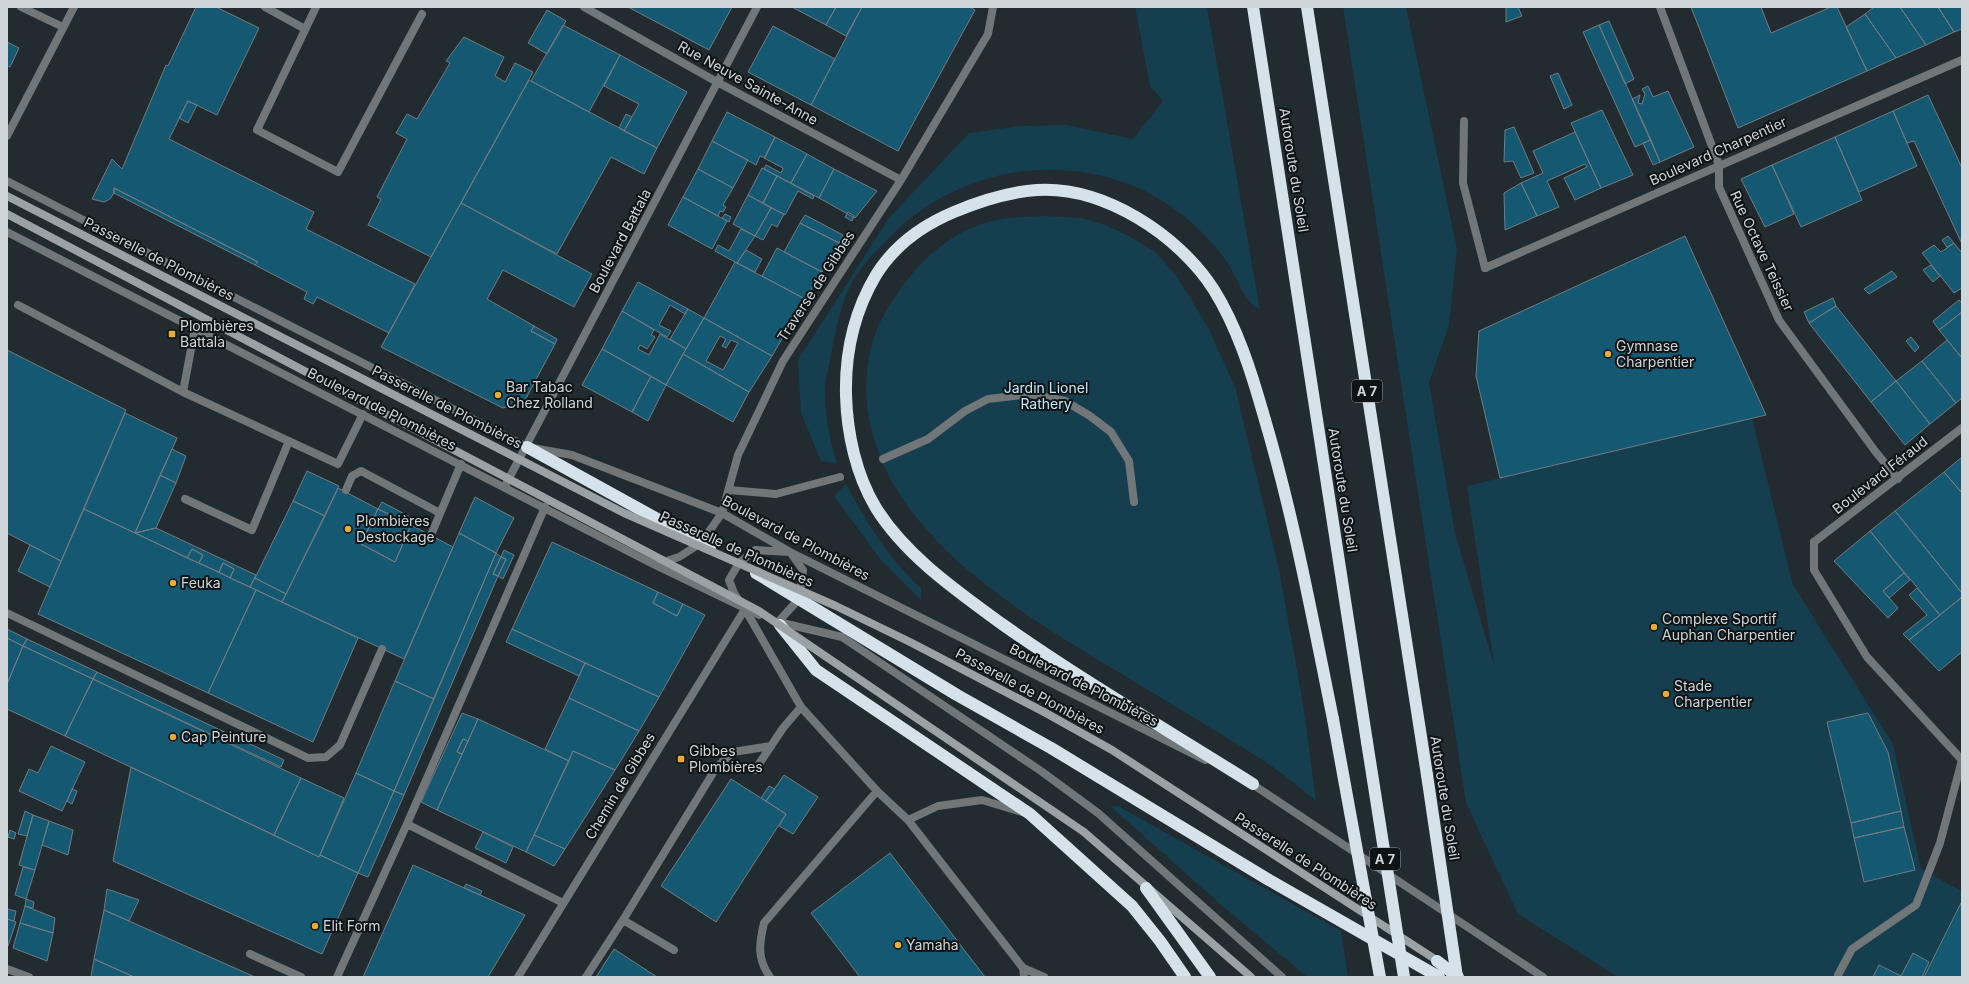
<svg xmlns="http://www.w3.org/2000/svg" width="1969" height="984" viewBox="0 0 1969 984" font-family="Inter,sans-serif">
<rect width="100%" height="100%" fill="#212b30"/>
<path fill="#153e4e" d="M1135 7H1207L1260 310C1242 299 1238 279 1227 262 1203 228 1169 200 1131 185 1043 151 946 175 883 244 870 257 855 274 848 291 838 314 834 340 829 365 827 374 824 384 825 392 825 417 830 440 837 464L821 461 801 413 798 360 889 218 969 133 1019 126 1067 125 1133 139 1163 101 1150 86Z
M1343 7H1406L1457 249 1449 325 1429 383 1455 533 1494 665 1467 486 1500 478 1479 331 1685 236 1766 415 1752 418 1793 585 1893 744 1921 869 1962 891V901L1924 977H1618L1518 914 1466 803Z
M1043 216 1081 218 1105 225 1127 235 1155 252 1176 275 1208 327 1235 387 1279 569 1303 704 1316 801C1301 789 1286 776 1270 765 1232 740 1192 717 1153 693 1046 627 883 545 867 405 864 375 869 340 885 313 910 269 949 227 1002 219 1015 217 1029 217 1043 216Z
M846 484C866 522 889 559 921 588V600L881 560 834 496Z
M1110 806H1118L1341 931 1348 977H1307L1219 903Z"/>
<path fill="#155871" stroke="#717c82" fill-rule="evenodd" d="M196 7H216L259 28 217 115 188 101 169 139 314 212 306 229 415 284 389 333 317 297 313 304 304 299 307 292 255 265 258 262 114 188V193L110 199 104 202 92 199 112 159 122 169 166 65 168 66Z
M628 7H732L709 50Z
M792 7H836L826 25Z
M836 7H862L846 36 826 25Z
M862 7H969L975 10 898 151 811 105Z
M1506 7H1518L1522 16 1506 22Z
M1691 7H1761L1771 33 1831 7H1837L1867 71 1738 128Z
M1874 7H1900L1926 45 1896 58 1865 14Z
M1900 7H1938L1954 32 1926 45Z
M1938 7H1962V29L1954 32Z
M547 10 566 21 547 54 528 43Z
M1865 14 1896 58 1867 71 1846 27Z
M1609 21 1634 79 1625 84 1599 25Z
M563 25 620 55 589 112 531 81Z
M1599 25 1651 140 1635 147 1583 32Z
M773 26 835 59 811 105 748 72Z
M464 37 504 57 495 76 505 82 515 63 533 72 431 257 368 225 381 199 377 197 407 139 396 133 407 114 417 119 450 63 446 61Z
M7 42 19 48 10 67 7 66Z
M620 55 687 92 657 148 624 131 639 104 604 86Z
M1558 73 1572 105 1564 109 1550 76Z
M529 80 657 148 644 174 611 157 557 254 461 203Z
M1648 86 1653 97 1668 91 1694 147 1660 162 1632 99 1640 95 1638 103 1642 104 1645 94 1642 89Z
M1928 95 1962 168V244L1914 141 1907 143 1893 111Z
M188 101 197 105 188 123 179 118Z
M1602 110 1633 175 1601 188 1571 123Z
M1893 111 1917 166 1859 192 1835 137Z
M727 112 775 137 765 158 760 156 756 165 712 141Z
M626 114 632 117 624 131 619 128Z
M1514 127 1534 173 1521 178 1513 161 1504 162 1505 130Z
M1575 132 1601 188 1575 200 1564 178 1587 167 1585 164 1547 181 1559 207 1537 216 1521 183 1543 173 1533 151Z
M775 137 807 154 791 183 764 169 766 165 781 173 783 168 764 158Z
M1835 137 1862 200 1801 227 1772 165Z
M1651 140 1660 162 1653 165 1643 143Z
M712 141 748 160 733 188 698 169Z
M807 154 834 169 819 198 791 183Z
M1772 165 1794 214 1765 227 1741 179Z
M762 168 777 176 763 203 748 195Z
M698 169 733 188 723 205 726 207 723 212 720 211 718 216 683 197Z
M834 169 877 191 855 218 819 198Z
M777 176 814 196 813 199 798 191 785 215 763 203Z
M1521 183 1537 216 1505 230 1504 193Z
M114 188 258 262 255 265 114 193Z
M748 195 771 208 755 236 733 224Z
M683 197 727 221 712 249 668 225Z
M461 203 592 274 574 307 503 270 487 299 534 326 531 331 555 344 524 402 503 408 381 347Z
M771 208 784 214 777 227 772 224 763 240 755 236Z
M848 212 854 216 852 221 845 217Z
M725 214 731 217 729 222 722 218Z
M805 215 843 235 839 243 800 223Z
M800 223 839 243 822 272 784 252Z
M741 229 755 236 737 263 715 251 718 245 729 251Z
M1685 236 1766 415 1500 478 1476 376 1479 331Z
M1948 236 1954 243 1947 247 1942 240Z
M1954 243 1962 253V288L1954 293 1922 253 1934 245 1941 252Z
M777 248 822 272 805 299 762 276Z
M746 250 762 259 755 272 737 263Z
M735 262 805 299 772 356 704 318Z
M1931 265 1940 276 1933 282 1923 270Z
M1892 271 1897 277 1869 294 1864 289Z
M638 282 688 309 685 314 670 305 659 325 671 331 667 337 622 311Z
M1833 298 1836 306 1809 323 1804 312Z
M1959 300 1962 303V312L1939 330 1933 321Z
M1836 306 1896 381 1871 402 1809 323Z
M688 309 704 318 686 349 670 339Z
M622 311 654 330 651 335 655 337 647 349 640 345 638 349 649 355 660 334 686 349 666 385 602 349Z
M1962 312V358L1939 330Z
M704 318 772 356 749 392 683 354ZM720 336 726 339 722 346 726 348 731 340 738 343 723 370 706 361Z
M534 326 557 339 555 344 531 331Z
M1911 337 1919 347 1915 352 1906 341Z
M1947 340 1962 358V398L1956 403 1922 361Z
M602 349 651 376 632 412 582 385Z
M7 350 126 410 61 561 7 533Z
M683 354 749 392 733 422 666 385Z
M1922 361 1956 403 1930 424 1896 381Z
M651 376 666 385 648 421 632 412Z
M1896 381 1930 424 1905 445 1871 402Z
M125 413 177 438 135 533 84 509Z
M172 449 186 456 176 483 160 475Z
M1962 457V493L1944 472Z
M307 471 339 486 325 516 293 501Z
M1944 472 1962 493V593L1895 511Z
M160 475 176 483 156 528 135 533Z
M338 488 378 509 361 544 395 562 411 525 453 547 404 659 282 602Z
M475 497 514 518 496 553 459 533Z
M293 501 325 516 286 594 255 578Z
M382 502 414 519 411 525 378 509Z
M84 509 256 590 208 693 38 614Z
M378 509 411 525 395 562 361 544Z
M1895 511 1962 593V597L1940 615 1870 531Z
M156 528 256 575 250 587 230 578 234 569 223 563 219 572 199 563 203 555 192 549 187 558 135 533Z
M1870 531 1904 573 1883 591 1898 608 1888 618 1834 561Z
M459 533 496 553 434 699 395 681Z
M552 542 658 592 653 603 677 616 683 604 705 615 659 697 512 629Z
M30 545 61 561 50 587 18 571Z
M192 549 203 555 199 563 187 558Z
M504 550 514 555 503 579 498 576 506 559 501 557Z
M496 553 501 557 493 574 498 576 404 795 394 791Z
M501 557 506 559 498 576 493 574Z
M223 563 234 569 230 578 219 572Z
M1904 573 1910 580 1889 598 1883 591Z
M255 578 286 594 282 602 250 587Z
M1917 588 1940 615 1909 640 1903 634 1927 615 1909 595Z
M256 590 358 638 313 742 208 693Z
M658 592 683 604 677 616 653 603Z
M1962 597V652L1939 671 1909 640Z
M7 629 27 639 23 646 7 638Z
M512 629 585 663 579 676 506 642Z
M7 638 23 646 7 684Z
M27 639 97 672 93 679 23 646Z
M23 646 93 679 65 736 7 709V684Z
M585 663 659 697 639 731 569 698Z
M97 672 284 760 281 767 93 679Z
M93 679 301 778 274 835 65 736Z
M395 681 434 699 394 791 356 773Z
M569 698 639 731 615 770 573 751 569 761 545 749Z
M462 713 478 719 468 741 463 739 457 752 462 754 437 810 421 802Z
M1868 713 1888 752 1901 811 1851 823 1827 722Z
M478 719 569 761 526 852 437 810Z
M463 739 468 741 462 754 457 752Z
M51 746 85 762 62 811 19 791 29 769 38 773Z
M573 751 615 770 565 849 534 835Z
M131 767 319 857 320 855 358 873 322 954 113 861Z
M356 773 394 791 358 873 320 855Z
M784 775 818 797 793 834 779 826 786 814 766 801Z
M301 778 344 798 319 857 274 835Z
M731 779 786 814 716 922 661 886Z
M769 786 775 789 766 801 761 798Z
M72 789 77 791 72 804 67 801Z
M394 791 404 795 368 877 358 873Z
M25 811 33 815 27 836 18 834Z
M1901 811 1904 827 1854 838 1851 823Z
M33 815 49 821 35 870 19 865Z
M49 821 73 830 68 855 42 845Z
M1904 827 1915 870 1864 882 1854 838Z
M10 830 16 833 14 839 8 837Z
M483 832 513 847 506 863 475 848Z
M534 835 565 849 554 866 526 852Z
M890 853 985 977H860L811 913Z
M413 865 525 915 488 977H363Z
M23 867 35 870 26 899 15 895Z
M466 884 482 891 480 895 464 888Z
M107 889 139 900 129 921 104 910Z
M26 899 34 902 33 908 25 906Z
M1962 901V977H1924Z
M25 906 55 918 53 933 20 923Z
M7 909 16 911 14 921 7 919Z
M104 910 129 921 255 977H134L94 959Z
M7 919 16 922 8 946H7Z
M20 923 53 933 47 961 13 948Z
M614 949 657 977H596Z
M1913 953 1929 962 1922 977H1873L1879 965 1901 976Z
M94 959 134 977H91Z"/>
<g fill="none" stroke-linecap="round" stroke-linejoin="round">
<path stroke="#717679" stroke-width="8" d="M21 7 63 27
M265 7 305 29
M316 7 257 130 338 172 422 14
M1464 121 1463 183 1485 268
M7 136 74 7
M18 305 183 392
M195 328 183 392 338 464 363 414
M883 459 928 439 965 411 988 399 1030 394 1065 401 1090 416 1111 432 1129 461 1134 502
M346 490 352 476 361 471 440 513
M729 490 776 494 840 477
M185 499 252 530 289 441
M431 535 461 464
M1814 542V570L1867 657 1962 760 1940 843 1916 905 1852 949 1838 975
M745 609 801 707 877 791 908 820 1023 968 1024 977
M7 613 308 758 326 757 340 745 382 649
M755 770 783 728 801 707
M908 820 938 806 982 800 1022 812
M407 824 563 903
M674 950 623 920 716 768 733 752 771 746
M250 954 301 977
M1023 968 1044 977
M337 977 407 824 545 507
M586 977 623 920
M770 977C757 959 759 944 764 923L877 791"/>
<path stroke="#717679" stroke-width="8" d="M584 7 717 82 901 180
M1660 7 1719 165V187L1779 320 1875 451 1898 479
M1485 268 1962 60
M505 486 757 7
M1814 542 1962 428
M660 563 679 557 701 543 722 513 738 455 783 361 901 180 988 34 993 7
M7 969 29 977"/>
<path stroke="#717679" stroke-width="8" d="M7 181 527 447 572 455 722 513 790 552 1205 760
M7 232 655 565 759 615
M740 602 734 593 729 580 739 563 755 550 790 552 803 570 799 599 778 622
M778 622 842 637 1041 771 1098 813 1282 977
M1249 782 1543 977
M518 977 745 609"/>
<path stroke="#9aa2a6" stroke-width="8" d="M1044 712 1112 750 1441 963
M1084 832 1251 977"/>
<path stroke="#d5e2e9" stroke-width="12" d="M1253 7 1367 742
M1307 7 1427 775
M527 447 710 548
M756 573 957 695 1051 748 1269 880 1439 977
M780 625 816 670 1030 814 1132 906 1160 941 1185 977
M1253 784C1169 731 1083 681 1002 624 957 591 906 556 876 508 856 475 847 433 846 395 845 353 854 312 876 275 894 246 923 225 954 212 980 201 1008 192 1037 190 1104 186 1179 235 1214 290 1237 327 1251 371 1263 413 1293 513 1312 616 1333 719
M1146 888 1210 977
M1437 961 1458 977"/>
<path stroke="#9aa2a6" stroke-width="8" d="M7 196 624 513 836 606 912 643 1044 712
M7 214 759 611 1084 832"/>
<path stroke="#d5e2e9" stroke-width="12" d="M1333 719 1380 977
M1367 742 1404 977
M1427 775 1457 977"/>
</g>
<g fill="#e8ab37" stroke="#0e1315" stroke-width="1.5">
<rect x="168" y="330" width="8" height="8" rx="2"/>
<circle cx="1608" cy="354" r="4"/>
<circle cx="498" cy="395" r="4"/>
<circle cx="348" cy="529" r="4"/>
<circle cx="173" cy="583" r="4"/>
<circle cx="1654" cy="627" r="4"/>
<circle cx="1666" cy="694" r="4"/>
<circle cx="173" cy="737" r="4"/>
<rect x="677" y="755" width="8" height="8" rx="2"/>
<circle cx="315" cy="926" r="4"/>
<circle cx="898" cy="945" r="4"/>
</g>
<g text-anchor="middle" stroke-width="4" stroke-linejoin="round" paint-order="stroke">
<g fill="#0e1315" stroke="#959b9e" stroke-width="1">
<rect x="1352" y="380" width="30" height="22" rx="3"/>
<rect x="1370" y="848" width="30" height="22" rx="3"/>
</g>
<g font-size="13" font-weight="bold" fill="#cfd5d8">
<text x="1367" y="396">A 7</text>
<text x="1385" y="864">A 7</text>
</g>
<g font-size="14" fill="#cfd5d8" stroke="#0e1315">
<text transform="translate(748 83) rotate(29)" y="5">Rue Neuve Sainte-Anne</text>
<text transform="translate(1718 151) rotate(-24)" y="5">Boulevard Charpentier</text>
<text transform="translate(1294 170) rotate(81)" y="5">Autoroute du Soleil</text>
<text transform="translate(620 241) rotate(-62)" y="5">Boulevard Battala</text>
<text transform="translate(1762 251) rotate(65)" y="5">Rue Octave Teissier</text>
<text transform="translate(159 259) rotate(27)" y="5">Passerelle de Plombières</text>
<text transform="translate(816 286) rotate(-57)" y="5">Traverse de Gibbes</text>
<text transform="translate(447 407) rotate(27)" y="5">Passerelle de Plombières</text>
<text transform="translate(382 409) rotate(27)" y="5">Boulevard de Plombières</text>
<text transform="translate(1880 475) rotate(-38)" y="5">Boulevard Féraud</text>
<text transform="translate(1343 490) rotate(81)" y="5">Autoroute du Soleil</text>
<text transform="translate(796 538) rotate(28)" y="5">Boulevard de Plombières</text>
<text transform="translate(737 549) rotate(24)" y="5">Passerelle de Plombières</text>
<text transform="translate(1084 685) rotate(27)" y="5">Boulevard de Plombières</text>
<text transform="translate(1030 691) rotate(28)" y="5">Passerelle de Plombières</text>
<text transform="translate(620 786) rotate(-59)" y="5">Chemin de Gibbes</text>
<text transform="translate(1445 798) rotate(81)" y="5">Autoroute du Soleil</text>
<text transform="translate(1306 861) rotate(33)" y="5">Passerelle de Plombières</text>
</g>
<g font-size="14" fill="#cfd5d8" stroke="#0e1315" text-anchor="start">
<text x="180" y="331">Plombières<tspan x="180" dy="16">Battala</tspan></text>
<text x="1616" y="351">Gymnase<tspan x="1616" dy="16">Charpentier</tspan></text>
<text x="506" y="392">Bar Tabac<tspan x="506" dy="16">Chez Rolland</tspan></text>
<text x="356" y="526">Plombières<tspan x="356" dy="16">Destockage</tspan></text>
<text x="181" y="588">Feuka</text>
<text x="1662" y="624">Complexe Sportif<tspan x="1662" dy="16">Auphan Charpentier</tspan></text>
<text x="1674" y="691">Stade<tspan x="1674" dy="16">Charpentier</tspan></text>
<text x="181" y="742">Cap Peinture</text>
<text x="689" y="756">Gibbes<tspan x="689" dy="16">Plombières</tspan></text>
<text x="323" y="931">Elit Form</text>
<text x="906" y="950">Yamaha</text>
</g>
<g font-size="14" fill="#c0e9fd" stroke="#0e1315">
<text x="1046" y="393">Jardin Lionel<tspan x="1046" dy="16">Rathery</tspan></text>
</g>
</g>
<rect width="1969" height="984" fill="none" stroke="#cfd5d8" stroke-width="16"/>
</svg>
